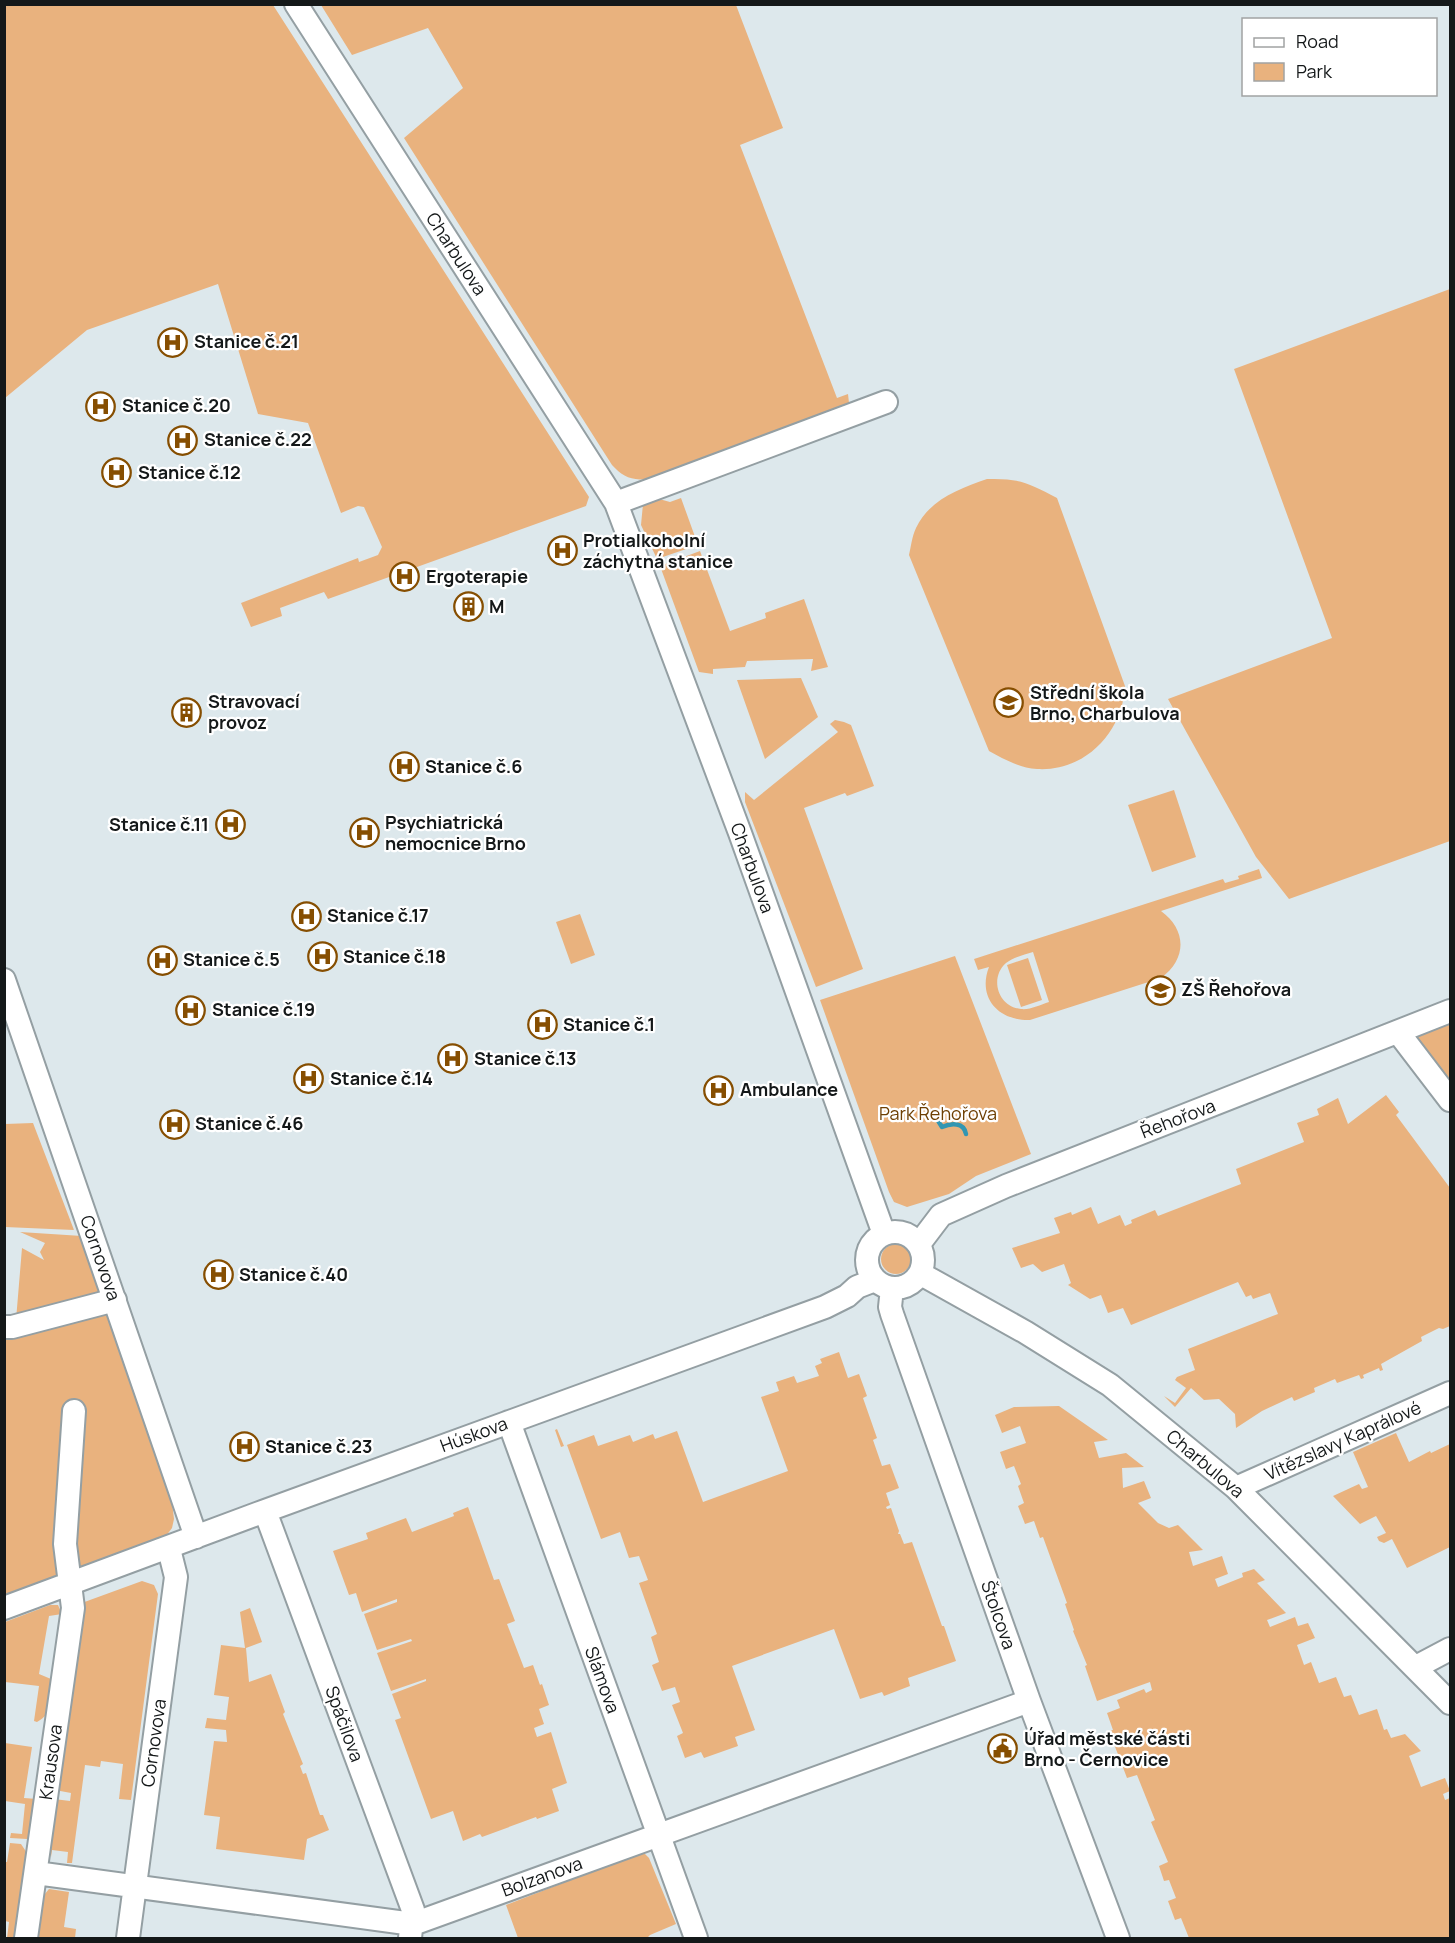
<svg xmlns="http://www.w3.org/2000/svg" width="1455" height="1943" viewBox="0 0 1455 1943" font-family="Manrope,sans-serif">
<rect width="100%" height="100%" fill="#dde8ec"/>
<path fill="#e9b27e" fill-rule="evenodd" d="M4 5H273L589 497 586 506 328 599 324 592 280 608 282 616 251 627 241 603 358 558 359 562 378 555 382 547 364 507 358 506 341 513 308 423 258 414 218 284 87 330 5 398Z
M321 5H736L783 128 740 145 837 398 848 394 849 403 645 479C631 481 621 475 612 465L404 138 463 88 428 28 352 55Z
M1450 289V841L1289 899 1256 857 1168 699 1332 638 1234 369Z
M987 479C1019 478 1029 483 1057 498L1125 686C1123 732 1085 772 1037 769 1019 768 1004 759 989 751L909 555C911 547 912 536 916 528 930 499 959 489 987 479Z
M652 497 670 502 681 498 698 545 657 559 641 525 643 504Z
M700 551 730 631 766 618 765 613 804 599 828 667 811 671 813 659 747 661 745 667 713 669V674L699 672 660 566Z
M801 678 818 717 765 759 737 680Z
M835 720 844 722 851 725 874 786 847 796 845 793 804 808 863 969 816 987 745 802V792L754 800 838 732 830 724Z
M1174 790 1196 857 1152 872 1128 805Z
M1259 869 1262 878 1161 911C1187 930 1187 959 1161 978L1030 1020C999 1021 977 998 989 967L978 970 974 959 1223 879 1225 883 1239 879 1238 876ZM1033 952 1049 1002C1040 1005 1030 1010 1021 1009 998 1007 989 978 1006 963 1013 957 1024 955 1033 952Z
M580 914 595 955 571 964 556 922Z
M955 956 1031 1154 976 1176 949 1194 907 1207 894 1202 889 1192 820 1000Z
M1028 958 1042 1000 1021 1007 1007 965Z
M1450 1017V1087L1417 1039 1418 1034Z
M1386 1095 1399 1112 1396 1115 1450 1188V1326L1443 1329 1439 1328 1421 1337 1422 1341 1381 1364 1383 1370 1380 1371 1379 1368 1363 1375 1364 1378 1361 1379 1359 1375 1337 1383 1335 1379 1314 1388 1315 1392 1294 1401 1292 1397 1262 1411 1236 1428 1235 1414 1219 1399 1204 1400 1191 1388 1175 1407 1164 1396 1175 1403 1186 1388 1175 1380 1177 1377 1195 1370 1188 1349 1278 1314 1270 1293 1253 1299 1251 1295 1246 1297 1238 1282 1131 1325 1123 1308 1108 1313 1101 1295 1090 1299 1068 1285 1071 1283 1064 1264 1042 1272 1033 1264 1021 1268 1012 1248 1060 1233 1054 1218 1071 1212 1072 1215 1091 1207 1098 1224 1120 1215 1125 1226 1132 1223 1131 1220 1155 1210 1158 1216 1241 1184 1236 1169 1304 1142 1297 1123 1319 1115 1317 1109 1338 1098 1348 1124Z
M33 1123 74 1230 5 1227V1124Z
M20 1232 82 1236 102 1295 16 1320 22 1248 44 1260 40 1252 45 1243Z
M881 1259a15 15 0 1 1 30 0a15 15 0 1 1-30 0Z
M102 1312 108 1315 170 1486 174 1519 172 1528 166 1536 4 1597V1336Z
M839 1352 848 1378 859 1374 867 1396 863 1398 877 1438 873 1440 882 1466 890 1464 899 1488 886 1493 890 1505 886 1507 887 1509 891 1508 899 1531 898 1534H900L904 1544 912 1542 942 1626H944L956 1661 908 1678 910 1686 884 1696 882 1692 860 1699 834 1629 732 1666 755 1730 735 1737 738 1746 704 1758 701 1752 685 1758 677 1736 683 1733 672 1705 680 1702 675 1687 662 1691 652 1665 659 1662 651 1637 657 1634 639 1583 648 1580 639 1556 629 1558 620 1532 601 1539 567 1445 561 1447 555 1430 557 1429 564 1446 594 1435 598 1446 630 1435 633 1442 653 1434 655 1439 677 1431 703 1502 788 1471 761 1397 779 1391 776 1382 794 1376 797 1383 819 1376 815 1366 822 1363 820 1359Z
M1059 1406 1108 1440 1094 1442 1099 1458 1126 1453 1144 1467 1122 1468 1123 1488 1144 1481 1151 1498 1138 1503 1158 1523 1169 1528 1178 1525 1203 1550 1189 1552 1193 1566 1222 1556 1228 1574 1215 1579 1218 1587 1243 1577 1242 1573 1254 1569 1265 1580 1257 1583 1286 1613 1267 1620 1270 1627 1295 1617 1298 1626 1308 1623 1315 1638 1297 1645 1304 1665 1311 1662 1319 1683 1336 1677 1344 1697 1351 1695 1359 1715 1377 1709 1384 1730 1387 1729 1391 1738 1405 1734 1421 1751 1409 1756 1421 1787 1445 1778 1450 1791 1443 1794 1445 1800 1450 1798V1938H1205L1204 1937 1189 1938 1181 1918 1175 1920 1168 1901 1176 1898 1169 1880 1164 1881 1159 1866 1168 1862 1151 1822 1155 1820 1137 1775 1127 1778 1109 1731 1113 1730 1107 1713 1120 1708 1117 1700 1144 1689 1146 1693 1152 1690 1150 1682 1097 1701 1085 1666 1087 1665 1073 1631 1074 1630 1065 1604 1067 1603 1043 1537 1040 1538 1034 1521 1025 1524 1018 1506 1024 1503 1018 1486 1021 1484 1014 1466 1006 1469 1000 1452 1026 1443 1020 1426 1002 1433 995 1415 1014 1407Z
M1396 1433 1409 1462 1430 1451 1431 1453 1450 1444V1547L1407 1568 1392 1539 1384 1543 1379 1541 1377 1537 1386 1533 1376 1516 1360 1524 1333 1496 1359 1484 1362 1489 1368 1487 1353 1452Z
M468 1507 494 1580 499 1579 515 1621 507 1624 524 1668 533 1665 540 1685 542 1684 549 1705 539 1709 544 1724 534 1728 537 1737 551 1732 567 1783 552 1789 559 1811 537 1819 536 1817 482 1837 480 1834 463 1841 453 1811 431 1819 395 1720 401 1718 392 1694 426 1681V1679L391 1691 377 1653 412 1641 411 1639 377 1650 364 1614 397 1602V1599L362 1612 356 1593 349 1595 333 1551 368 1539 366 1533 406 1518 412 1532 454 1516 453 1513Z
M142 1581 154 1585 158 1594 131 1800 119 1799 123 1764 101 1761 100 1767 85 1765 72 1863H67L68 1852 52 1850 51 1857 49 1844 54 1799 70 1801 71 1793 55 1790 79 1604Z
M50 1605H58L62 1614 49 1616 39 1674 51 1679 55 1684C54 1701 53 1713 37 1722L34 1721 39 1686 5 1682V1622Z
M250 1608 262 1642 246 1648 249 1682 271 1674 285 1712 283 1714 303 1764 300 1766 303 1774 306 1773 320 1815H323L329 1830 307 1839 304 1860 216 1849 220 1817 204 1815 214 1741 227 1742 226 1730 205 1728 207 1718 226 1720 229 1697 214 1695 221 1645 245 1648 240 1612Z
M5 1743 32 1747 24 1798 37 1799 32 1835 27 1839 10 1838 11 1833 22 1834 25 1804 5 1801Z
M10 1843 21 1844 27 1853 22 1938H7L9 1922 5 1921V1862H7Z
M640 1853 645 1854 649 1858 676 1924 650 1935 647 1938H518L506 1905Z
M49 1889 69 1892 64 1927 76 1929 75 1938H31L40 1924 44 1895Z"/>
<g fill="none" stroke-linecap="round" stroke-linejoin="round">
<path stroke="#3296b2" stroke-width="4.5" d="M937 1119 942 1127C951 1123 964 1122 966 1134"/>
<defs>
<path id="minor" d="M296 4 616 503 740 833 884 1234
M616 503 886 402
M4 980 196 1537
M1398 1032 1450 1100
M867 1260a28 28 0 1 1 56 0a28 28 0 1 1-56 0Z
M919 1244 941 1215 1006 1186 1450 1011
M921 1274 1025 1332 1110 1385 1236 1488 1450 1703
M892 1288 890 1307 892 1314 1029 1701 1118 1938
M4 1327H12L115 1300
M509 1422 696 1938
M1236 1488 1450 1393
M265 1511 413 1910 410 1938
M4 1608 265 1511 825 1307 847 1296 857 1287 875 1280
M1416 1667 1450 1649
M36 1873 413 1924 1029 1701
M26 1938 73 1608 65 1544 74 1411
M128 1938 176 1577 169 1549"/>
</defs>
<use href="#minor" stroke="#949fa3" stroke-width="26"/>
<use href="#minor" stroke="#fff" stroke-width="22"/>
</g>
<defs>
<symbol id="hospital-ring" viewBox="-11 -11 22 22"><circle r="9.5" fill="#fff" stroke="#864e01" stroke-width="1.5"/><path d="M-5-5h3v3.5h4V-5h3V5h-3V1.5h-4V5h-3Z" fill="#864e01"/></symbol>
<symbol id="building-ring" viewBox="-11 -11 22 22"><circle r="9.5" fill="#fff" stroke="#864e01" stroke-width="1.5"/><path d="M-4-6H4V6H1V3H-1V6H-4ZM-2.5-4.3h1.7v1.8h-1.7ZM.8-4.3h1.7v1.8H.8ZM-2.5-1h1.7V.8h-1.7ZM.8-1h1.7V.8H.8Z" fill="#864e01"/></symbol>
<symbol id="school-ring" viewBox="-11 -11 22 22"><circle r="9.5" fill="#fff" stroke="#864e01" stroke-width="1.5"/><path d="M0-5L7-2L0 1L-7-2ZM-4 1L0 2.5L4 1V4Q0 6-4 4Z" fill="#864e01"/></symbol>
<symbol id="civic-ring" viewBox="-11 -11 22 22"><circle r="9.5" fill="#fff" stroke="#864e01" stroke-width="1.5"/><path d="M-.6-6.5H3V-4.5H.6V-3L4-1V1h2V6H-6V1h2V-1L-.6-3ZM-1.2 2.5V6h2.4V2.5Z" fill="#864e01"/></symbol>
</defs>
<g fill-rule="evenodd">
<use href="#hospital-ring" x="156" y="326" width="33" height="33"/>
<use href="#hospital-ring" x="84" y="390" width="33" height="33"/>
<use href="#hospital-ring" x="166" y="424" width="33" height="33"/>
<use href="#hospital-ring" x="100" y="456" width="33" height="33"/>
<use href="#hospital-ring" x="546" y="534" width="33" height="33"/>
<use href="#hospital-ring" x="388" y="560" width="33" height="33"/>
<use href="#building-ring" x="452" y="590" width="33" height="33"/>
<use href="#school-ring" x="992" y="686" width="33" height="33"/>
<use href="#building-ring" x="170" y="696" width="33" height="33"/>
<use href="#hospital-ring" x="388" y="750" width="33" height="33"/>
<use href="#hospital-ring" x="214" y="808" width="33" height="33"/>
<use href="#hospital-ring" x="348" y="816" width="33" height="33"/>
<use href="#hospital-ring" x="290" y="900" width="33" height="33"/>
<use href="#hospital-ring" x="306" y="940" width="33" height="33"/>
<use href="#hospital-ring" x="146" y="944" width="33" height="33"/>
<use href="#school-ring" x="1144" y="974" width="33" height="33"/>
<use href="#hospital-ring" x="174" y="994" width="33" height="33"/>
<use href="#hospital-ring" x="526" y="1008" width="33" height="33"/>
<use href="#hospital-ring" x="436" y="1042" width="33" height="33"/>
<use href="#hospital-ring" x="292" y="1062" width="33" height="33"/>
<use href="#hospital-ring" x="702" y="1074" width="33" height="33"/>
<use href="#hospital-ring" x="158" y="1108" width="33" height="33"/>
<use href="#hospital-ring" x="202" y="1258" width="33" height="33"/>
<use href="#hospital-ring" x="228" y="1430" width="33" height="33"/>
<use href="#civic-ring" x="986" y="1732" width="33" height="33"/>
</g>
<g text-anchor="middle" stroke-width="4.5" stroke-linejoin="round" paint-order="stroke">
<g font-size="18" fill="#141819" stroke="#fff">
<text transform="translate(456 254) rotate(57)" y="6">Charbulova</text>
<text transform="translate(752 868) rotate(70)" y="6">Charbulova</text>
<text transform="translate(1178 1119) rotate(-21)" y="6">Řehořova</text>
<text transform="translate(100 1258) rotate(71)" y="6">Cornovova</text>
<text transform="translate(474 1435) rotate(-20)" y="6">Húskova</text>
<text transform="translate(1343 1441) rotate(-24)" y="6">Vítězslavy Kaprálové</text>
<text transform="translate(1205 1464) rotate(40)" y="6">Charbulova</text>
<text transform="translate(998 1615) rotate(71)" y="6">Štolcova</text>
<text transform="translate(602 1680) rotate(70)" y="6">Slámova</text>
<text transform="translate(344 1724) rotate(70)" y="6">Spáčilova</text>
<text transform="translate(154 1743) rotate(-82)" y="6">Cornovova</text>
<text transform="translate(51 1762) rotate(-82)" y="6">Krausova</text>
<text transform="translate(542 1877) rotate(-20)" y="6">Bolzanova</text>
</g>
<g font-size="18" font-weight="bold" fill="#141819" stroke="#fff" text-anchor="start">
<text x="194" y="348">Stanice č.21</text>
<text x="122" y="412">Stanice č.20</text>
<text x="204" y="446">Stanice č.22</text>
<text x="138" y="479">Stanice č.12</text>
<text x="583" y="547">Protialkoholní<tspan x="583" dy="21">záchytná stanice</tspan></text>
<text x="426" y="583">Ergoterapie</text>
<text x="489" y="613">M</text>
<text x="1030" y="699">Střední škola<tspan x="1030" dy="21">Brno, Charbulova</tspan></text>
<text x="208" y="708">Stravovací<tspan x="208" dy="21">provoz</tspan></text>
<text x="425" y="773">Stanice č.6</text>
<text x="385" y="829">Psychiatrická<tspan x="385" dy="21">nemocnice Brno</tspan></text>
<text x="209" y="831" text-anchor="end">Stanice č.11</text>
<text x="327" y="922">Stanice č.17</text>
<text x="343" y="963">Stanice č.18</text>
<text x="183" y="966">Stanice č.5</text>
<text x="1181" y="996">ZŠ Řehořova</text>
<text x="212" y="1016">Stanice č.19</text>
<text x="563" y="1031">Stanice č.1</text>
<text x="474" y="1065">Stanice č.13</text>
<text x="330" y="1085">Stanice č.14</text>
<text x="740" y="1096">Ambulance</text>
<text x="195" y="1130">Stanice č.46</text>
<text x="239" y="1281">Stanice č.40</text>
<text x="265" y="1453">Stanice č.23</text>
<text x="1024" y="1745">Úřad městské části<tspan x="1024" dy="21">Brno - Černovice</tspan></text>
</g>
<g font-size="18" fill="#6e3f03" stroke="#fff">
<text x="938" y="1120">Park Řehořova</text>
</g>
</g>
<rect width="1455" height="1943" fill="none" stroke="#141819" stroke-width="12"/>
<rect x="1242" y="18" width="195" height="78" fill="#ffffff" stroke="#a1a3a3" stroke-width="1.5"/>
<rect x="1254" y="38" width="30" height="9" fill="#ffffff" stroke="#a1a3a3" stroke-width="1.5"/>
<text x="1296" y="48" font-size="18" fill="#141819">Road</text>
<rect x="1254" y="63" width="30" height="18" fill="#e9b27e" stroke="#a1a3a3" stroke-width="1.5"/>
<text x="1296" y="78" font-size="18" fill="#141819">Park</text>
</svg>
